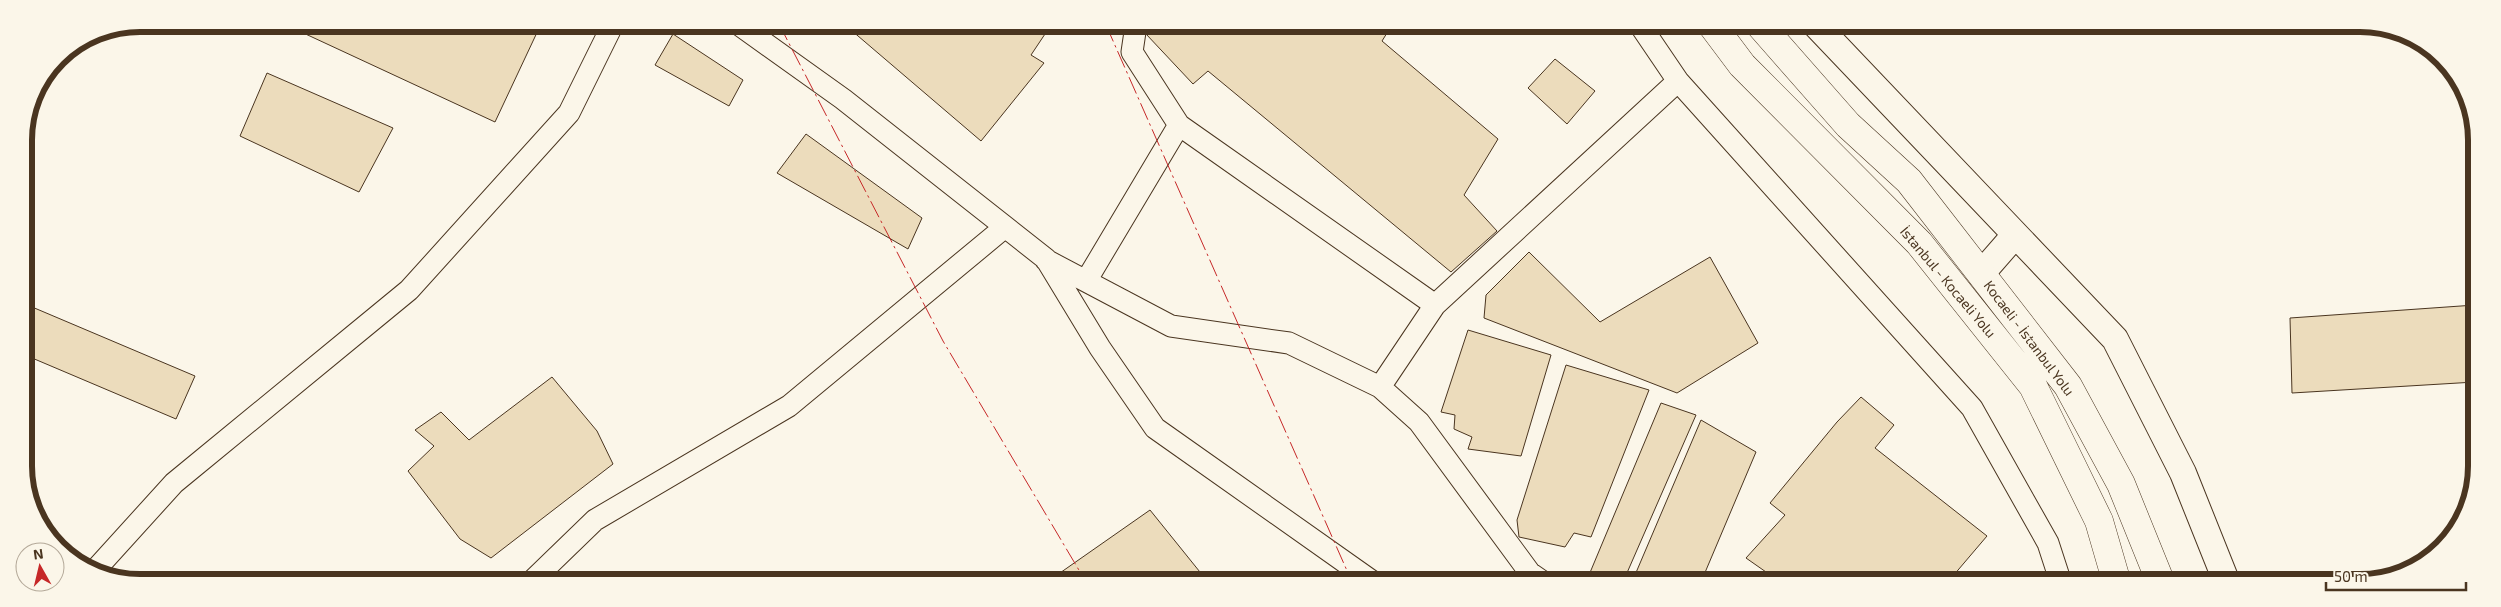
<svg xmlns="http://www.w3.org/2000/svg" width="2501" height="607" viewBox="0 0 2501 607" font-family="'Exo 2',sans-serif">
<rect width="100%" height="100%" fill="#fbf6e9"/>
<path fill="#ecdcbc" stroke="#4a3520" d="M167 24H187L184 32Z
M284 24H541L495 122Z
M844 24 1051 25 1031 55 1044 63 981 141Z
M1148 25H1392L1382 41 1498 139 1464 195 1497 231 1451 272 1208 71 1193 84 1146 34Z
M673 34 743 80 729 106 655 65Z
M1555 59 1595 91 1567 124 1528 88Z
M267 73 393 128 359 192 240 136Z
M806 134 922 218 908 249 777 173Z
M1529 252 1600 322 1710 257 1758 343 1677 393 1484 318 1486 295Z
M25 304 195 376 176 419 25 355Z
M2475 305V382L2292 393 2290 318Z
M1468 330 1551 355 1521 456 1468 449 1472 437 1454 429 1455 415 1441 412Z
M1566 365 1649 390 1591 537 1574 533 1565 547 1519 537 1517 520Z
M552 377 597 431 613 464 491 558 460 539 408 471 434 446 415 430 441 412 469 440Z
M1861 397 1894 425 1875 448 1987 536 1947 583 1758 582 1766 572 1746 558 1785 515 1770 503 1837 422Z
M1661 403 1696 415 1623 582H1614L1589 575Z
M1701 420 1756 452 1701 582H1632Z
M1150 510 1208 582H1047Z"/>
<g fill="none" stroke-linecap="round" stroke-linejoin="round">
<defs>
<path id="minor" d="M738 24 843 99 1046 259 1100 348 1155 428 1373 582
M1640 25 1678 81 1972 408 2048 543 2061 583
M1179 125 1435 305
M1046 260 1171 326 1289 343 1380 387 1419 422 1530 573 1543 582
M1086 281 1179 125 1132 52 1136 25
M1380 387 1435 305 1678 81
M96 569 174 483 409 290 569 113 613 24
M532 581 595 520 789 406 1005 227"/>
<path id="major" d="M1816 25 2115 339 2183 473 2227 583
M1981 274 2015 235"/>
<path id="highway" d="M1712 25 1742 65 1919 243 2033 386 2099 521 2117 583
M1760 25 1848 125 1909 181 2068 386 2121 484 2161 583"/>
</defs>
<use href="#minor" stroke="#4a3520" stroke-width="23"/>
<use href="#major" stroke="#4a3520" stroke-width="28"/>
<use href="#highway" stroke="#4a3520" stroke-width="29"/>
<use href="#minor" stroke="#fbf6e9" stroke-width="21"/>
<use href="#major" stroke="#fbf6e9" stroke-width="26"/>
<use href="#highway" stroke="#fbf6e9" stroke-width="28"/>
<path stroke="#c62828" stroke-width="1" stroke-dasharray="18 4 2.5 4" stroke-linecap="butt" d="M779 24 943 341 1086 582
M1106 25 1352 582"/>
</g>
<g text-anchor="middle" stroke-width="4" stroke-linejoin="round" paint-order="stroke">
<g font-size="14" fill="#4a3520" stroke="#fbf6e9">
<text transform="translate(1948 282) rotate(50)" y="5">İstanbul - Kocaeli Yolu</text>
<text transform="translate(2029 338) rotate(53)" y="5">Kocaeli - İstanbul Yolu</text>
</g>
</g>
<path d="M0 0H2501V607H0ZM140 32H2360A108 108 0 0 1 2468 140V466A108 108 0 0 1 2360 574H140A108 108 0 0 1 32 466V140A108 108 0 0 1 140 32Z" fill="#fbf6e9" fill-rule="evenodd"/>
<path fill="none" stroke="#4a3520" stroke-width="6" d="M140 32H2360A108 108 0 0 1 2468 140V466A108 108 0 0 1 2360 574H140A108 108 0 0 1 32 466V140A108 108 0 0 1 140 32Z"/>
<g transform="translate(40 567) rotate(352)"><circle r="24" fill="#fbf6e9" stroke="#b4a999"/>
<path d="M0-4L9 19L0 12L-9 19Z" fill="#c62828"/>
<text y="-8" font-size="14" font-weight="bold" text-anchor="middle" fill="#4a3520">N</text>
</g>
<path d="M2326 582v8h140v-8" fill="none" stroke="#4a3520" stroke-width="2.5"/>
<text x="2334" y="582" font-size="15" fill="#4a3520" stroke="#fbf6e9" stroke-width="4" paint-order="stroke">50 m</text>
</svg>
